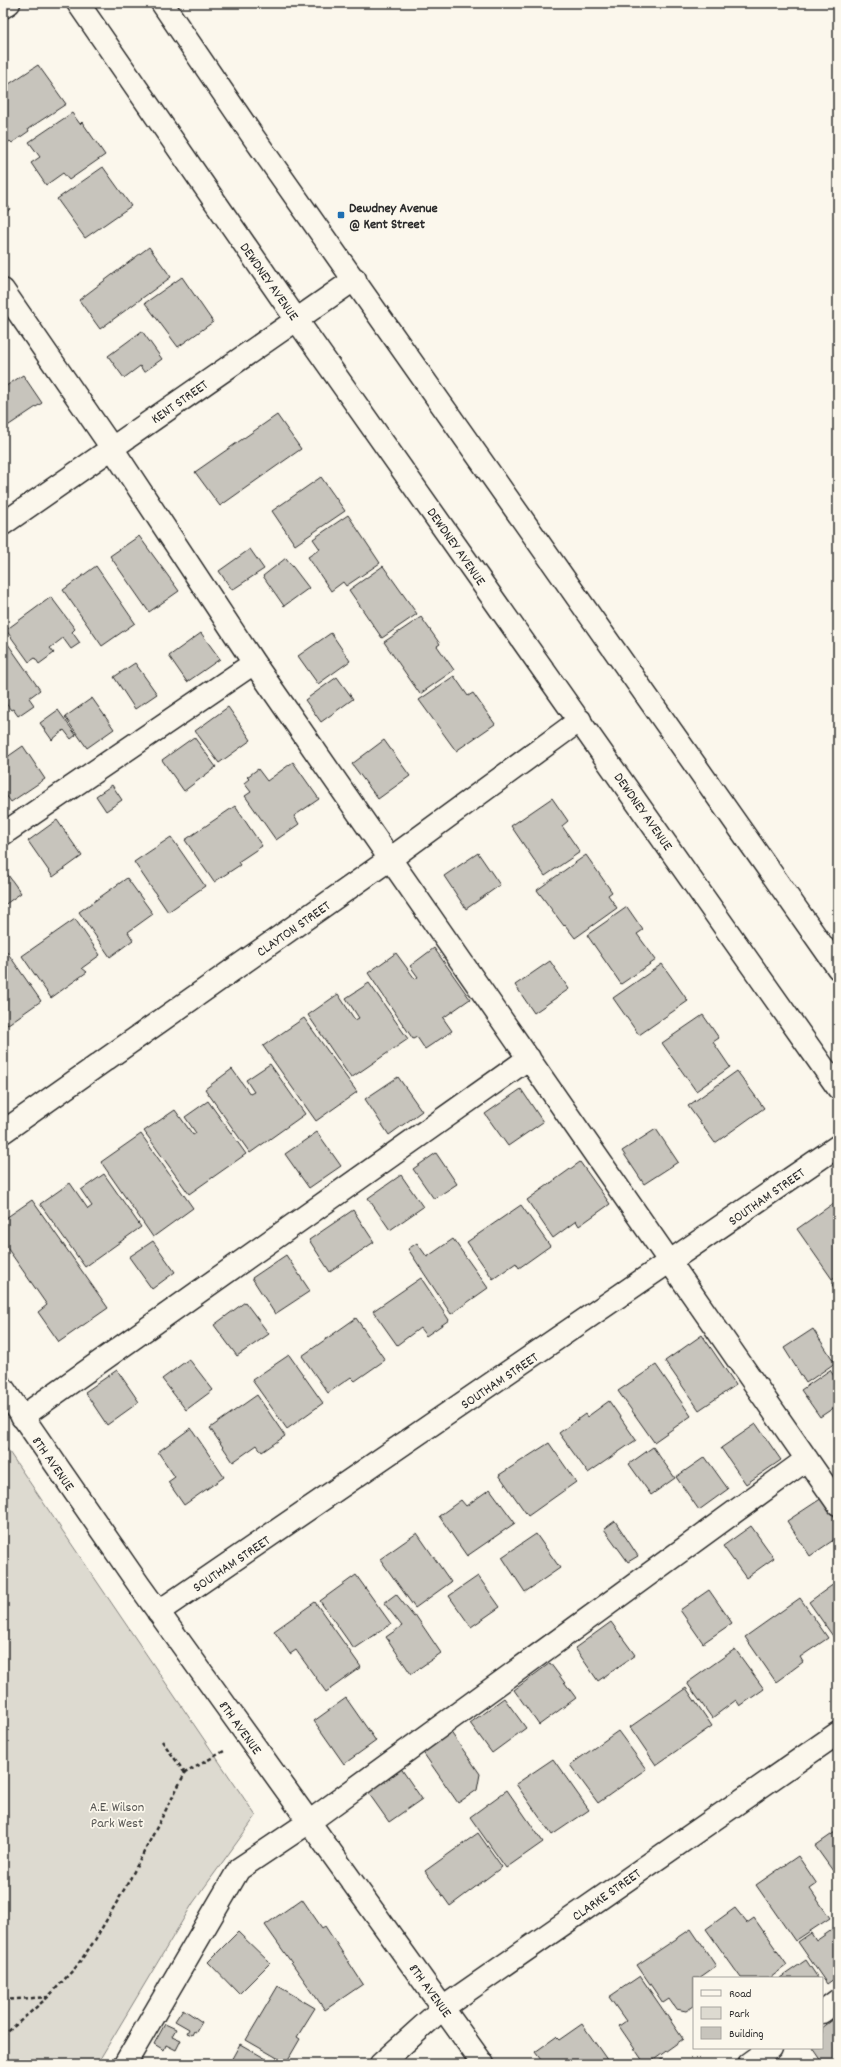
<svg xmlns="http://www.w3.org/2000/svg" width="841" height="2067" viewBox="0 0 841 2067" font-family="Dekko,sans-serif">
<rect width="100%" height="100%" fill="#fbf7ec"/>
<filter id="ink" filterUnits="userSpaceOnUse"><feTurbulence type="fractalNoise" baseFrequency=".025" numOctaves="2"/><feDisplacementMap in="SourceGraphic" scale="8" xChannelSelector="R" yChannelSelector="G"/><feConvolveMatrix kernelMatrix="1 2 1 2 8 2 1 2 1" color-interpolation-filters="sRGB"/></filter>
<g filter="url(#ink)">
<path fill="#dddad0" stroke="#84827e" d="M3 1443 256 1816 193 1903 97 2064H3Z"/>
<path fill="#c7c4bc" stroke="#2b2b2b" d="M38 65 66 104 28 129 29 131 12 143 10 141 3 146V88Z
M72 113 80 124 82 122 105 155 69 180 63 173 46 185 31 163 40 157 29 142Z
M103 167 131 206 85 238 57 199Z
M3 199 10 209 3 215Z
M149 247 171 277 100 329 79 300Z
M182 277 213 322 178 347 145 303Z
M142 331 162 359 144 372 140 366 124 378 108 356Z
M23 375 42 403 3 429V388Z
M277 415 301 449 220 506 195 472Z
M321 477 345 511 295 545 272 511Z
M348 515 380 563 346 586 343 582 331 591 308 557 320 549 313 539Z
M139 536 179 591 149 612 110 556Z
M250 549 264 569 232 590 219 571Z
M286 558 309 588 284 606 263 576Z
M96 566 135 623 102 646 63 590Z
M383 566 417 614 382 638 349 590Z
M51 597 75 629 72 632 80 643 71 649 63 638 50 648 54 653 39 664 35 658 29 662 6 630Z
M421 617 440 644 437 646 454 670 420 694 384 642Z
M201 633 220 659 187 682 169 656Z
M331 633 350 661 318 684 298 656Z
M3 637 40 690 29 698 34 705 18 716 13 709 11 710 3 700Z
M135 663 157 694 135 709 114 677Z
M454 676 468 696 473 693 495 724 456 751 419 700Z
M337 677 353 699 321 722 305 700Z
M92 698 114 729 87 748 65 717Z
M228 707 251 740 219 763 195 731Z
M58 710 76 735 71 739 64 730 52 740 40 723Z
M194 737 216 767 184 791 162 760Z
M384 740 410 776 378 799 352 764Z
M23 746 45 779 11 802 3 791V760Z
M293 762 319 799 294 816 299 824 276 840 245 796 251 792 244 783 249 779 247 777 258 769 267 781Z
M112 785 122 800 106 811 96 796Z
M552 798 568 821 562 826 580 852 545 876 511 826Z
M235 806 262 846 238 862 240 865 214 882 185 840Z
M57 820 82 856 53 877 28 841Z
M171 837 205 886 168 912 134 862Z
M478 853 500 885 466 909 444 876Z
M586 855 612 892 608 895 617 908 575 938 565 925 564 926 537 890Z
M3 868 21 893 3 906Z
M127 878 153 914 128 932 133 940 110 957 79 912Z
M627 907 643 930 637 934 656 960 621 984 587 935Z
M75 919 100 955 82 968 87 972 51 998 22 956Z
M434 948 470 999 443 1018 452 1031 425 1049 417 1037 413 1039 368 973 396 953 415 979 418 977 410 966Z
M7 952 41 1001 4 1027 3 955Z
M550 961 569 989 534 1013 515 985Z
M662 964 688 1001 639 1035 613 998Z
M369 983 408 1039 351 1078 308 1015 338 994 355 1020 359 1018 346 998Z
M703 1015 719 1038 713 1042 730 1067 696 1091 662 1043Z
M304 1018 357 1092 316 1121 263 1046Z
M270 1064 305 1114 250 1153 205 1089 232 1069 250 1094 254 1092 246 1080Z
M737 1071 764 1108 715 1143 688 1106Z
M398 1077 422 1111 389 1135 365 1099Z
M521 1089 543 1122 508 1146 485 1114Z
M208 1101 246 1154 189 1194 144 1131 175 1110 193 1135 196 1133 185 1117Z
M656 1129 678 1162 644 1184 622 1151Z
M317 1132 341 1166 309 1188 285 1154Z
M141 1134 193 1208 153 1237 101 1162Z
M436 1153 457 1184 434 1199 413 1169Z
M580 1162 610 1204 579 1226 576 1221 553 1238 527 1200Z
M104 1174 141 1227 85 1267 40 1204 70 1183 88 1209 92 1206 81 1190Z
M401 1175 423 1207 390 1230 368 1198Z
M32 1200 108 1308 59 1342 38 1312 47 1305 3 1242V1220Z
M834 1203 838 1209V1275L832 1279 797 1229Z
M521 1205 550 1246 519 1268 516 1263 493 1279 467 1242Z
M353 1210 374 1242 330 1272 309 1240Z
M453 1239 488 1288 451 1314 408 1249 417 1243 427 1257Z
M153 1241 175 1272 152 1289 129 1257Z
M286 1255 310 1291 275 1314 252 1278Z
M421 1278 449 1320 426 1336 420 1328 397 1345 373 1311Z
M838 1281V1293L832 1285Z
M245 1302 269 1334 237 1356 214 1325Z
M356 1318 385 1360 355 1381 351 1377 328 1393 302 1356Z
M813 1329 835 1363 806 1383 784 1348Z
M702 1335 736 1385 699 1410 665 1361Z
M289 1355 323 1403 287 1429 252 1380Z
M189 1359 213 1390 186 1410 162 1379Z
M656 1365 691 1416 654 1442 618 1391Z
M117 1370 139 1402 107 1425 85 1392Z
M830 1370 838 1382V1405L820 1417 801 1390Z
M257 1395 285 1436 262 1452 257 1445 233 1462 210 1428Z
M609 1401 636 1440 588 1473 559 1433 585 1414 587 1417Z
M756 1424 781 1460 746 1484 721 1448Z
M191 1428 224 1477 184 1505 168 1482 175 1477 158 1452Z
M549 1443 576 1482 528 1516 499 1475Z
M653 1447 675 1478 651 1495 629 1464Z
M705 1457 728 1489 699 1510 676 1477Z
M490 1489 515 1523 467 1556 439 1516 461 1500 466 1506Z
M822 1498 838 1522V1537L810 1556 787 1521Z
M615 1521 638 1556 628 1562 604 1529Z
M751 1526 774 1558 746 1578 723 1546Z
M417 1533 451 1582 415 1608 380 1559Z
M536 1534 560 1568 525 1592 502 1557Z
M356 1575 391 1624 354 1649 320 1601Z
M478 1576 500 1607 471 1627 449 1596Z
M838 1581V1638L835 1639 809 1602Z
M709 1590 732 1623 703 1643 680 1610Z
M396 1594 414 1617 416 1616 441 1653 411 1674 386 1637 402 1626 384 1603Z
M800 1598 828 1638 800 1657 803 1662 776 1682 745 1637Z
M315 1602 361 1667 326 1692 296 1650 290 1654 274 1631Z
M611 1622 635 1655 598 1681 575 1648Z
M735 1649 764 1689 740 1706 736 1700 712 1718 687 1683Z
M550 1663 576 1698 539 1725 514 1690Z
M686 1688 712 1726 656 1765 630 1727Z
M346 1698 376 1741 344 1764 314 1721Z
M504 1698 526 1728 492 1753 470 1723Z
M450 1731 480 1774 477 1790 458 1803 422 1751Z
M618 1731 646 1769 598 1803 570 1765Z
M553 1759 589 1810 552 1835 516 1784Z
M400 1767 422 1799 389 1822 367 1791Z
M507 1790 543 1842 506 1868 470 1817Z
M838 1830V1878L815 1846Z
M478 1833 502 1867 450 1906 425 1871Z
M798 1856 817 1884 810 1889 830 1918 795 1941 756 1885Z
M302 1899 322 1928 325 1926 363 1984 325 2010 265 1925Z
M735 1908 747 1923 754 1918 787 1965 770 1978H741L706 1929Z
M836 1927 838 1930V1976L827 1984 798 1942 811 1933 816 1941Z
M691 1929 716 1966 699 1978H694V2006L686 2011 676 2009 669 1999 663 2003 637 1965Z
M238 1932 270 1963 239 1994 208 1962Z
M806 1960 818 1978H780Z
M640 1976 683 2039 648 2064H645L619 2026 626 2021 609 1997Z
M278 1986 315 2008 297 2037 300 2039 286 2063 246 2040Z
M183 2009 202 2022 196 2032 194 2031 192 2035 187 2033 189 2029 175 2021Z
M838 2016V2064H824L813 2048H822V2028Z
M165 2024 176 2029 172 2036 181 2040 176 2050 166 2045 164 2050 154 2044Z
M582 2024 610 2064H544L535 2052 556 2037 559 2040Z
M240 2044 275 2064H229Z
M662 2059 666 2064H655Z"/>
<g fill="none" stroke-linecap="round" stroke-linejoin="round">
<defs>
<path id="minor" d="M3 290 112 448 254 663 838 1504
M3 524 355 279
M3 834 254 663
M3 1132 390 859 580 720
M3 1388 139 1585 483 2064
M22 1417 529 1058
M158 1612 838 1146
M822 2012 838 2000
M125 2064 239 1869 309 1822 807 1459
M381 2064 444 2007 838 1733
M749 2064 771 2048"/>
<path id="major" d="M78 3 296 319 838 1088
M162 3 254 138 838 968
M3 7 9 3"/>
</defs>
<use href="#minor" stroke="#2b2b2b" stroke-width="25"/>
<use href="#major" stroke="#2b2b2b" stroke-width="25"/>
<path stroke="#2b2b2b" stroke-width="2.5" stroke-dasharray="4 3" stroke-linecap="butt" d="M162 1741 185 1773
M3 2000 48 1997
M3 2036 48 1997 76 1967 95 1940 129 1881 185 1773 224 1751"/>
<use href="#minor" stroke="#fbf7ec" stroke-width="22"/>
<use href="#major" stroke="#fbf7ec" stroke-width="22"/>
</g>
</g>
<rect fill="#1f6fb2" stroke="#fbf7ec" stroke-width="1.5" x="337" y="211" width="8" height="8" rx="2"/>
<g text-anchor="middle" stroke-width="3.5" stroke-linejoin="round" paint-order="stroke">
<g font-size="14" font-weight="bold" fill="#2b2b2b" stroke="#fbf7ec" text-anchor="start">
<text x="349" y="212">Dewdney Avenue<tspan x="349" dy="16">@ Kent Street</tspan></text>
</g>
<g font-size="14" fill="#2b2b2b" stroke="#fbf7ec">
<text transform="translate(270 281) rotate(55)" y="5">DEWDNEY AVENUE</text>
<text transform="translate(179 401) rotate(-35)" y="5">KENT STREET</text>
<text transform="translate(457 546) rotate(55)" y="5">DEWDNEY AVENUE</text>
<text transform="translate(644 811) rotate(55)" y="5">DEWDNEY AVENUE</text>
<text transform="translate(293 928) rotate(-35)" y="5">CLAYTON STREET</text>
<text transform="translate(766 1196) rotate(-35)" y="5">SOUTHAM STREET</text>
<text transform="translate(499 1380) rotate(-34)" y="5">SOUTHAM STREET</text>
<text transform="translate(54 1463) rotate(55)" y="5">8TH AVENUE</text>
<text transform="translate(231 1563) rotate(-34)" y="5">SOUTHAM STREET</text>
<text transform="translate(241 1727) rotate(54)" y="5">8TH AVENUE</text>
<text transform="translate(606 1894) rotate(-35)" y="5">CLARKE STREET</text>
<text transform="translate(431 1990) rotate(54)" y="5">8TH AVENUE</text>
</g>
<g font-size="14" fill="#585754" stroke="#fbf7ec">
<text x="117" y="1811">A.E. Wilson<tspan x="117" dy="16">Park West</tspan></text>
</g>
</g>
<rect width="841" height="2067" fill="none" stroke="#fbf7ec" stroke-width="16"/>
<rect x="8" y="8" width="825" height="2051" fill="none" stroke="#2b2b2b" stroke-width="1.5" filter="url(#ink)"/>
<rect x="693" y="1977" width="130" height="72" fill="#fbf7ec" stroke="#a8a59f"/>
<rect x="701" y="1990" width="20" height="6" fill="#fbf7ec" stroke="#a8a59f"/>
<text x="729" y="1997" font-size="12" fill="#2b2b2b">Road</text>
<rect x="701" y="2007" width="20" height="12" fill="#dddad0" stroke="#a8a59f"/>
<text x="729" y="2017" font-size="12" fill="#2b2b2b">Park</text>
<rect x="701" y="2027" width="20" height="12" fill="#c7c4bc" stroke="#a8a59f"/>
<text x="729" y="2037" font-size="12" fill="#2b2b2b">Building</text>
</svg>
